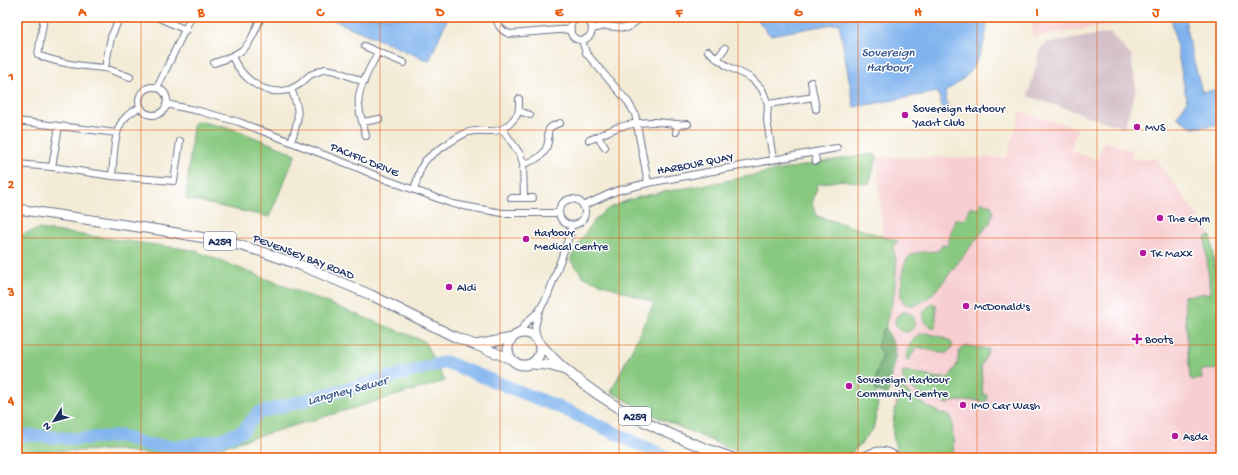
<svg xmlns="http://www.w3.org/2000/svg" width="1238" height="475" viewBox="0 0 1238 475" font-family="'Gochi Hand',sans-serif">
<rect width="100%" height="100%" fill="#fff"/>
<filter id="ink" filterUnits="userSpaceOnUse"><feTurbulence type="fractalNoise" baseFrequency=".025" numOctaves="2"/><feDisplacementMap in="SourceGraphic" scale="8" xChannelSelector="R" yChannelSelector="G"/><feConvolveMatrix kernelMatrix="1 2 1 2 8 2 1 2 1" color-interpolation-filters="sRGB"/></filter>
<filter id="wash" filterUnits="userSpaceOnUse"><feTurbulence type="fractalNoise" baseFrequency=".012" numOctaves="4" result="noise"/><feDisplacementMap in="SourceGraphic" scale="16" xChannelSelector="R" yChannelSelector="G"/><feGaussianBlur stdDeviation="0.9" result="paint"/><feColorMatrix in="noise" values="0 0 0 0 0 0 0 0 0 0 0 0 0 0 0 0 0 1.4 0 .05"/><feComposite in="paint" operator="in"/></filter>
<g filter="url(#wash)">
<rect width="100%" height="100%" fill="#f3ebd6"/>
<path fill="#f7cfd2" d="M1030 17H1161V18L1033 37Z
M1021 112 1078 128 1070 150 1094 159H1098L1104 141 1132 151 1130 159H1157L1211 236 1221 351V458H929L896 431 877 157 1006 158Z"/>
<path fill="#d2bdc6" d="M1110 33 1131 56 1136 89 1124 128 1028 96 1040 49 1047 43Z"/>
<path fill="#88c980" stroke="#527c6f" d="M198 121 236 130 296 154 269 217 186 199 193 125Z
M874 154 877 157 869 184 842 180 818 184 812 204 817 216 898 241 893 246C893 251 895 254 896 259 897 266 895 286 894 294 893 306 886 316 886 328L882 331V355L875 382 878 408 873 429 860 445 846 458H767L728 448 661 419 611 392 654 303 584 277 570 260C580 242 589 223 605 211 627 195 683 189 710 184 755 175 800 166 845 158Z
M981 202 991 205 993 211 990 223C977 238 965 254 952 270 945 280 937 290 928 298 921 304 905 312 901 297 900 292 902 285 902 279 904 250 914 253 938 251L942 245 947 246 955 219 963 220 966 217 970 207 978 209Z
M38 229 193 250 424 341 445 381 184 458 116 450 17 452V236Z
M1211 236 1220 309 1221 369 1201 370 1202 379 1193 380 1190 378 1184 296 1210 293 1205 237Z
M932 303 936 305V327L933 328C926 323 923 322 923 312Z
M895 322a10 10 0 1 1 20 0a10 10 0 1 1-20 0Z
M926 333 942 337 950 341 953 345 951 349 947 353H941L918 347 916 348 909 360H907L906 358C908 345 912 335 926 333Z
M967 346 989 349 981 366 983 395H987V401H977L976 400 949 402V404C939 403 910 391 904 382 903 380 903 376 902 373L905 371 937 378H948C952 374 955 369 957 364 960 355 956 350 967 346Z
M903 388 916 400 940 413 950 416 952 419 954 458H903C885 439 895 411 901 389Z"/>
<path fill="#6ead6e" stroke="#446e66" d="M886 328 894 345 896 356 888 395 876 391 875 382 882 355 877 346 882 331Z"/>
<path fill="#80b4ee" stroke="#4e72a6" d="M326 17H448L429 61Z
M755 17H988C986 39 981 60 965 77 959 83 951 87 945 92L948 109 943 110 938 92 854 107 839 23 770 35Z
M1171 17H1185L1188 39 1202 92 1221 89V124L1193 128 1177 117 1187 101Z"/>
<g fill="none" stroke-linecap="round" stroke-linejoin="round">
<path stroke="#80b4ee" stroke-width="13" d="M17 436 28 435 76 439 121 436 144 444 175 447 216 441 243 431 258 413 446 362 566 410 668 458"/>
</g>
</g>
<g filter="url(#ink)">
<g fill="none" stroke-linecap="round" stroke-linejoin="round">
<defs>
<path id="street" d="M44 17 38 55C60 64 82 66 105 68L111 37 120 17
M157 17 186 30
M496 17C498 26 501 31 510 34L571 29
M570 29a11 11 0 1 1 22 0a11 11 0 1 1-22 0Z
M592 29 605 26 627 28 642 17
M582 40 586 53 628 102 635 114 648 183
M364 46 404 63
M708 51 727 66 751 78 762 89 768 104 767 120 773 160
M232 57C243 79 265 98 291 89
M717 59 725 48
M214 63C247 52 248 48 261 17
M105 68 130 77
M811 82 816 109
M139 101a14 14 0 1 1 28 0a14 14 0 1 1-28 0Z
M157 88 191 17
M166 104 199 111 239 122 356 167 379 177 453 204 502 213H559
M768 104 814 97
M519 111 530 115
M17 121 117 133
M363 122 379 119
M503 130 520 154 523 163 524 198
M676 132 678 124
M366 136C363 123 357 109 359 96 361 82 372 65 378 52
M598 137 605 147
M589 140C596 138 602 134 609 131 621 125 637 123 651 122 664 121 676 126 688 124
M291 142C299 119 301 112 291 89L300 84 310 75 325 69 336 71 364 82
M814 152 816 161
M17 164 52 167 59 126
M523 164C534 161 546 156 548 142 549 138 547 133 549 129 551 126 557 124 560 123
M52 167 112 176 174 181 180 141
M112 176C114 160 113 129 125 118 129 113 135 110 141 107
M414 190C417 181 419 169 425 161 431 154 457 137 466 133 483 126 497 139 512 121 520 113 519 110 519 99
M511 198H533
M559 212a13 13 0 1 1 26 0a13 13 0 1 1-26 0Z
M583 206 616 191 648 183 837 148
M518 334 527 322 539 311
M537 339 535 327 539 311 548 295 570 234 571 225"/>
<path id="primary" d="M17 209 159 230 228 242 263 252 300 265 371 295 455 337 511 359
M508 349a16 16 0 1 1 32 0a16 16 0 1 1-32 0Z
M540 344C548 352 556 362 566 370 612 410 675 439 733 458
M476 345 512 338
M531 364 548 365 565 370
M864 458C875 450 886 450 897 458"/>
</defs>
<use href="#street" stroke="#677188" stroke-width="8"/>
<use href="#primary" stroke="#677188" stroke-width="11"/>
<use href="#street" stroke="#fff" stroke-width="6"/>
<use href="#primary" stroke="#fff" stroke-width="9"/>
</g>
</g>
<path fill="none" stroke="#e8590c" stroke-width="1" stroke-opacity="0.55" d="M141 17V458M261 17V458M380 17V458M500 17V458M619 17V458M738 17V458M858 17V458M977 17V458M1097 17V458M17 130H1221M17 238H1221M17 345H1221"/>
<g fill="#b5179e" stroke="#fff" stroke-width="1.5">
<circle cx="905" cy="115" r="4"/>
<circle cx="1137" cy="127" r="4"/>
<circle cx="1160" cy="218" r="4"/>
<circle cx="526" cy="239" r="4"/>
<circle cx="1143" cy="253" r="4"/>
<circle cx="449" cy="287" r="4"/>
<circle cx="966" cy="306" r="4"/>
<path d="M1135 333h4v4h4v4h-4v4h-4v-4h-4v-4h4z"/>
<circle cx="849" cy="386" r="4"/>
<circle cx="963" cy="405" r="4"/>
<circle cx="1175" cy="436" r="4"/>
</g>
<g text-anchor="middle" stroke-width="3" stroke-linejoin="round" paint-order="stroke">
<g fill="#fff" stroke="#5f6d8e" stroke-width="1">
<rect x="204" y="232" width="32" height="18" rx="3"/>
<rect x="619" y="407" width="32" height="18" rx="3"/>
</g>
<g font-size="11" font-weight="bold" fill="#1b2f5e">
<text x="220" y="245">A259</text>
<text x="635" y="420">A259</text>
</g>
<g font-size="12" fill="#1b2f5e" stroke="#fff" text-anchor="start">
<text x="913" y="112">Sovereign Harbour<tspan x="913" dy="14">Yacht Club</tspan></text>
<text x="1145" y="131">MVS</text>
<text x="1168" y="222">The Gym</text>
<text x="534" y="236">Harbour<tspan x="534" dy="14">Medical Centre</tspan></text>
<text x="1151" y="257">TK Maxx</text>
<text x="457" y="291">Aldi</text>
<text x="974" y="310">McDonald's</text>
<text x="1145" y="343">Boots</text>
<text x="857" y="383">Sovereign Harbour<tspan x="857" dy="14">Community Centre</tspan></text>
<text x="971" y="409">IMO Car Wash</text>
<text x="1183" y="440">Asda</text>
</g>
<g font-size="12" fill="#1b2f5e" stroke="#fff">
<text transform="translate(365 159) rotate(22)" y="4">PACIFIC DRIVE</text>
<text transform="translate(695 163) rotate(-11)" y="4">HARBOUR QUAY</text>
<text transform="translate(304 256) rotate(21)" y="4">PEVENSEY BAY ROAD</text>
</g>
<g font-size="13" font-style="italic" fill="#3e5e90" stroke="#fff">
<text x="888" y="56">Sovereign<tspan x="888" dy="15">Harbour</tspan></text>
<text transform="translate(347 389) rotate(-15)" y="5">Langney Sewer</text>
</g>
</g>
<rect width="1238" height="475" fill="none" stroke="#fff" stroke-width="44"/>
<g transform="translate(54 421) rotate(233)" stroke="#ffffff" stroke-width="3" paint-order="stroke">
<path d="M0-3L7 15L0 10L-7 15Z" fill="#1b2f5e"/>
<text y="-6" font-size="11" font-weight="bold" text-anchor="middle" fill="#1b2f5e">N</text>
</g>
<rect x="22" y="22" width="1194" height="431" fill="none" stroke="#e8590c" stroke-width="1.5"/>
<g font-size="13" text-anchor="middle" font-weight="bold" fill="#e8590c">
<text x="82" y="16">A</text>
<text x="201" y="16">B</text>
<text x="320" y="16">C</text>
<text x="440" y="16">D</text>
<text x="559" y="16">E</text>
<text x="679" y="16">F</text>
<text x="798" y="16">G</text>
<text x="918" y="16">H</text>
<text x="1037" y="16">I</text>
<text x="1156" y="16">J</text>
<text x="11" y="80">1</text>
<text x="11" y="188">2</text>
<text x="11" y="296">3</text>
<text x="11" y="404">4</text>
</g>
</svg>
